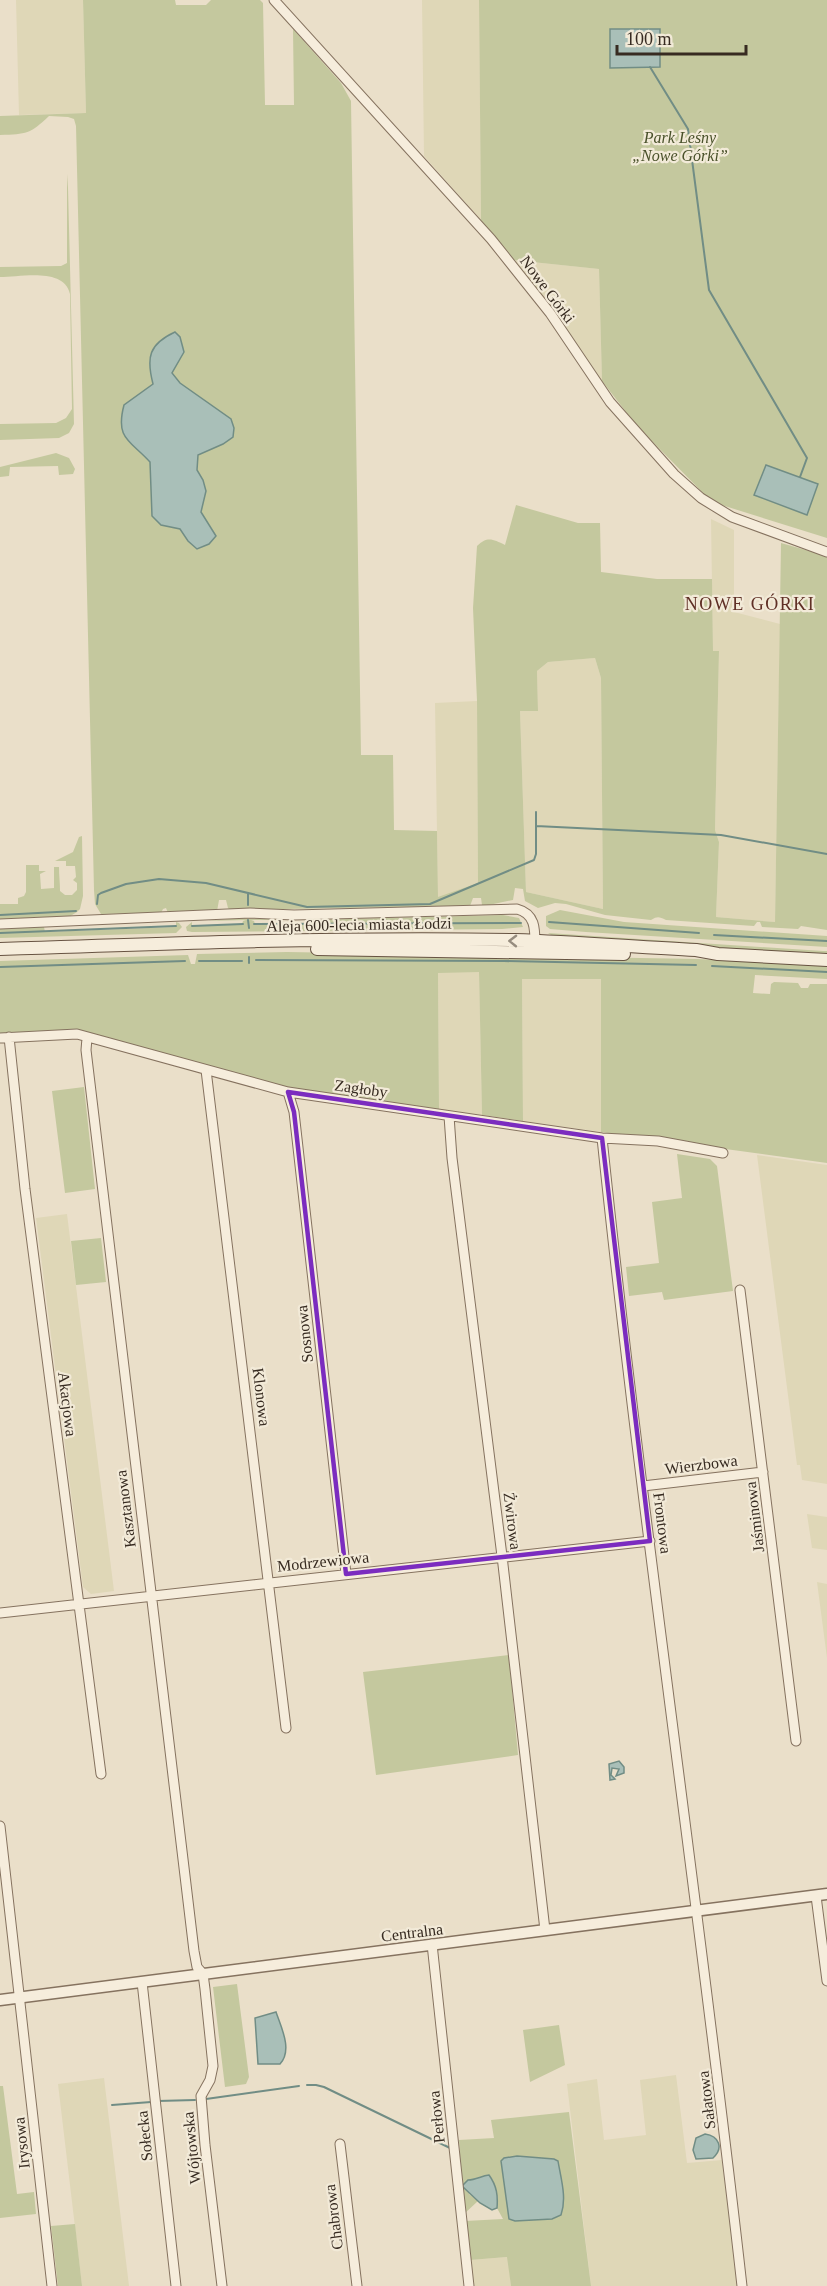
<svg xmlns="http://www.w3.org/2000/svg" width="827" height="2286" viewBox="0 0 827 2286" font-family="'Times New Roman',serif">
<rect width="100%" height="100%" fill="#eadfc9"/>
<path fill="#dfd7b7" d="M16 0H83L86 113 19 115Z
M422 0H479L481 220 424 156Z
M513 260 599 269 602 381Z
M711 519 734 530V612L780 624 775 922 716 917 719 842 715 830 719 652 713 651Z
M595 658 601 678 603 909 526 892 520 711 538 710 537 671 548 662Z
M477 701 478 883 438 898 435 703Z
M438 972H479L482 1115 439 1109Z
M522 978 601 979V1132L523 1121Z
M757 1155 827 1165V1484L802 1480 800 1465H797Z
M67 1214 114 1591 91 1594 83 1587 36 1218Z
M807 1514 827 1517V1550L812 1548Z
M817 1582 827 1584V1658Z
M676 2075 687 2163 722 2160 738 2286H591L567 2084 597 2079 604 2140 646 2135 640 2080Z
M104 2078 129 2286H82L58 2084Z
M508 2257 511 2286H474L470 2260Z"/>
<path fill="#c4c89e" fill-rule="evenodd" d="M83 0H175L176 5H206L211 0H260L263 3 265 105H294L293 29 341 83 351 101 361 755H393L394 830 437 831 438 897 478 883 477 701 473 608 477 546C487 536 493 539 505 545L516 505 578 523H600L601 572 657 579H712L713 651H719L715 830 719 842 716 917 775 922 781 543 827 556V930L801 926 798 929 762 927 760 922H757L754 926 666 920C659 917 658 916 651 920L605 915 566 904 555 903 538 908 525 901 523 889 515 888 513 900 484 906 482 905 481 898H473L470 906 230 910 228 908 226 900H219L217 911 168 913 166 908 163 909 161 913 101 914 95 904 94 890 76 126 74 119 68 117 49 116C30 134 27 134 0 135V116L86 113ZM595 658 601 678 603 909 526 892 520 711H538L537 671 548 662Z
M479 0H827V538L712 502 637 426 602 381 599 269 513 260 481 220Z
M67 174 68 188 74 424 69 433 59 438 0 440V424L56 423 66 418 72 409 70 294C64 267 21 277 0 277V267L61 266 67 263Z
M56 453 69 458 75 469 73 474 59 475 58 466 10 467 9 476 0 477V467Z
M82 836 83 896 80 909 77 912 67 918 0 919V904H18V898L24 896 26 892V865H39V871H46L40 874 41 889 54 888V867H59C59 876 60 882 60 891L65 895H72L77 890V883L73 880 76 877 75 866H66V861H55L73 852 79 837Z
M560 910 624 922 827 936V947L586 932 550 929 546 926V916Z
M503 915 519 918 523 927 502 929 192 932 187 931 186 927 192 922V926L242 924 243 921 246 920 207 921 242 918 286 920H251L254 921 255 924H308L309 920Z
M176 922 179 923 182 927 176 933 0 938V928L44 927 45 932 176 927Z
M548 933 823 951H827V954L556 938Z
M287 952 698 959 827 966V979L755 975 753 993 770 994 771 984 774 982 798 983 801 988H808L810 984H827V1163L601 1132V979H522L523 1121 482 1115 479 972 438 973 439 1109 287 1088 85 1033 0 1034V961L188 955 191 964H195L197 954Z
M84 1087 95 1189 65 1193 52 1091Z
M677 1154 710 1159 717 1166 733 1291 664 1300 662 1292 629 1296 626 1267 659 1263 652 1202 682 1198Z
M101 1238 106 1282 76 1285 71 1241Z
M509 1655 518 1755 376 1775 363 1672Z
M237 1984 249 2077 246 2084 225 2087 213 1987Z
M559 2025 565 2065 530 2082 523 2030Z
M0 2086H3L17 2194 34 2192 36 2214 0 2218Z
M569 2112 591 2286H511L507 2257 470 2260 465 2221 503 2219 497 2208 498 2197 483 2176 477 2180H468L469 2194 478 2201 464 2214 459 2140 494 2138 491 2120Z
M75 2224 82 2286H58L51 2226Z"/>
<path fill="#a9bfb8" stroke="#718d85" stroke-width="1.5" d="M610 29H660V67L610 68Z
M175 332 180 337 184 352 172 373 180 383 231 419 234 428 233 437 223 444 198 455 197 470 203 480 206 491 201 512 216 536 209 544 197 549 188 541 180 529 161 525 152 516 150 462C130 440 115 439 124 405L153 384C146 357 149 344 175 332Z
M766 465 818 484 807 515 754 495Z
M619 1761 624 1767V1773L616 1776 619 1769 612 1768 611 1775 615 1779 610 1780 609 1764Z
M276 2012C281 2027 293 2050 280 2064H258L255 2018Z
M705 2134C719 2136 724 2148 713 2158L696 2159 693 2150 696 2138Z
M517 2156 554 2159 558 2161C561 2179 567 2198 561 2215L552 2219 515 2221 509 2219 501 2161 504 2158Z
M489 2175C497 2186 498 2196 497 2208L492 2210 480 2203 462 2186 468 2180C476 2180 481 2176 489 2175Z"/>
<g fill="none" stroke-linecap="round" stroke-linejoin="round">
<path stroke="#718d85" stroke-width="2" d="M650 67 688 129 709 290 807 458 800 477
M536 826 721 835 827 854
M248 893V905
M97 904 98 895 101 893 126 884 159 879 206 883 307 907 430 904 534 860 536 854V812
M0 915 76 911
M248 920 249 928
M549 922 699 933
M254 924 521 923
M192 926 243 924
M0 933 176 926
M714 935 827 941
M249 957V963
M256 960 504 961 696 965
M199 961H242
M712 966 827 972
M0 967 185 961
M307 2085H316L324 2087 450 2148
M206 2099 299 2086
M158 2101 195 2100
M112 2105 151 2102"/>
<defs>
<path id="minor" d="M274 0 491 239 550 313 610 402 674 474 701 498 732 517 827 552
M0 924 250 913 294 915 517 909C536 914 535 930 535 947
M9 1037 25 1189 101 1774
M0 1038 77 1034 288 1092 602 1138 658 1141 723 1153
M87 1038 86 1050 194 1951 197 1967 203 1974 205 1989 213 2066 210 2080 201 2096 205 2145 222 2286
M206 1070 286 1728
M288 1092 294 1112 346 1574
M449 1116 452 1158 502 1556 545 1930
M602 1138C642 1522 699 1903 742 2286
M740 1290 796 1741
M643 1486 763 1472
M0 1613 650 1541
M0 1826 52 2286
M816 1896 827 1981
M432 1944 469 2286
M142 1982 176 2286
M340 2144 357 2286"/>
<path id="tertiary" d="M0 2000 827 1894"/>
<path id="secondary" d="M0 949C171 943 343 937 515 940 575 942 636 947 696 950L718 954 827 960
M317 949 624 954"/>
</defs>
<use href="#minor" stroke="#85725f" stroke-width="11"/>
<use href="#tertiary" stroke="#85725f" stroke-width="13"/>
<use href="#secondary" stroke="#675342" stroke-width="14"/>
<use href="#minor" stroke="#f6eddc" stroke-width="9"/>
<use href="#tertiary" stroke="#f6eddc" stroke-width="10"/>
<use href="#secondary" stroke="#f6eddc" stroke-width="12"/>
</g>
<defs><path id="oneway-chevron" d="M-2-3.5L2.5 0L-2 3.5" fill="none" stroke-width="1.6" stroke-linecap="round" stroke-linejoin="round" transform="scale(1.5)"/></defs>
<use stroke="#968c7e" href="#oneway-chevron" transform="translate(513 941) rotate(-179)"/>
<path fill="none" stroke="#7b2cbf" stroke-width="4.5" stroke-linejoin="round" d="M288 1092 602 1138 650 1541 346 1574 294 1112Z"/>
<g text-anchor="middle" stroke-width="4.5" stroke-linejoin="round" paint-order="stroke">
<g font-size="16" font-style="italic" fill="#49512a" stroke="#f2ead8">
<text x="680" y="143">Park Leśny<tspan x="680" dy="18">„Nowe Górki”</tspan></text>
</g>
<g font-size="16" fill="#372b21" stroke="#f2ead8">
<text transform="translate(548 289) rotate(53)" y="6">Nowe Górki</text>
<text transform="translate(359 924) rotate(-1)" y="6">Aleja 600-lecia miasta Łodzi</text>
<text transform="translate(361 1088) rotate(8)" y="6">Zagłoby</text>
<text transform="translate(304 1334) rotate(-96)" y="6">Sosnowa</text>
<text transform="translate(262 1397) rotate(83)" y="6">Klonowa</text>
<text transform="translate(68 1404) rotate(83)" y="6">Akacjowa</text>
<text transform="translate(701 1464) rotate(-7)" y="6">Wierzbowa</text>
<text transform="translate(125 1509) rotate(-97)" y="6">Kasztanowa</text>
<text transform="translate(754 1517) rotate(-97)" y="6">Jaśminowa</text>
<text transform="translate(513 1521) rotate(83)" y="6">Żwirowa</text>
<text transform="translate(663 1523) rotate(83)" y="6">Frontowa</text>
<text transform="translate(323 1561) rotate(-6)" y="6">Modrzewiowa</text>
<text transform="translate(412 1932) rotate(-7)" y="6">Centralna</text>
<text transform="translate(706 2100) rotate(-97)" y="6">Sałatowa</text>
<text transform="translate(436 2117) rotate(-96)" y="6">Perłowa</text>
<text transform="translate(144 2136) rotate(-96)" y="6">Sołecka</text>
<text transform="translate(21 2143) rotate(-96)" y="6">Irysowa</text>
<text transform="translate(191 2148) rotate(-96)" y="6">Wójtowska</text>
<text transform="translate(333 2217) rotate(-97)" y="6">Chabrowa</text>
</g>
<g font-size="18" letter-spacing="1.5" fill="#5f2f25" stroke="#f2ead8">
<text x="750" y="610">NOWE GÓRKI</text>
</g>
</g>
<path d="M617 45v9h129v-9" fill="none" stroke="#372b21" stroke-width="3"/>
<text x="626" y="45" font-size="18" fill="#372b21" stroke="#f2ead8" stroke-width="4.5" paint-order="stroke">100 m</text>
</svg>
